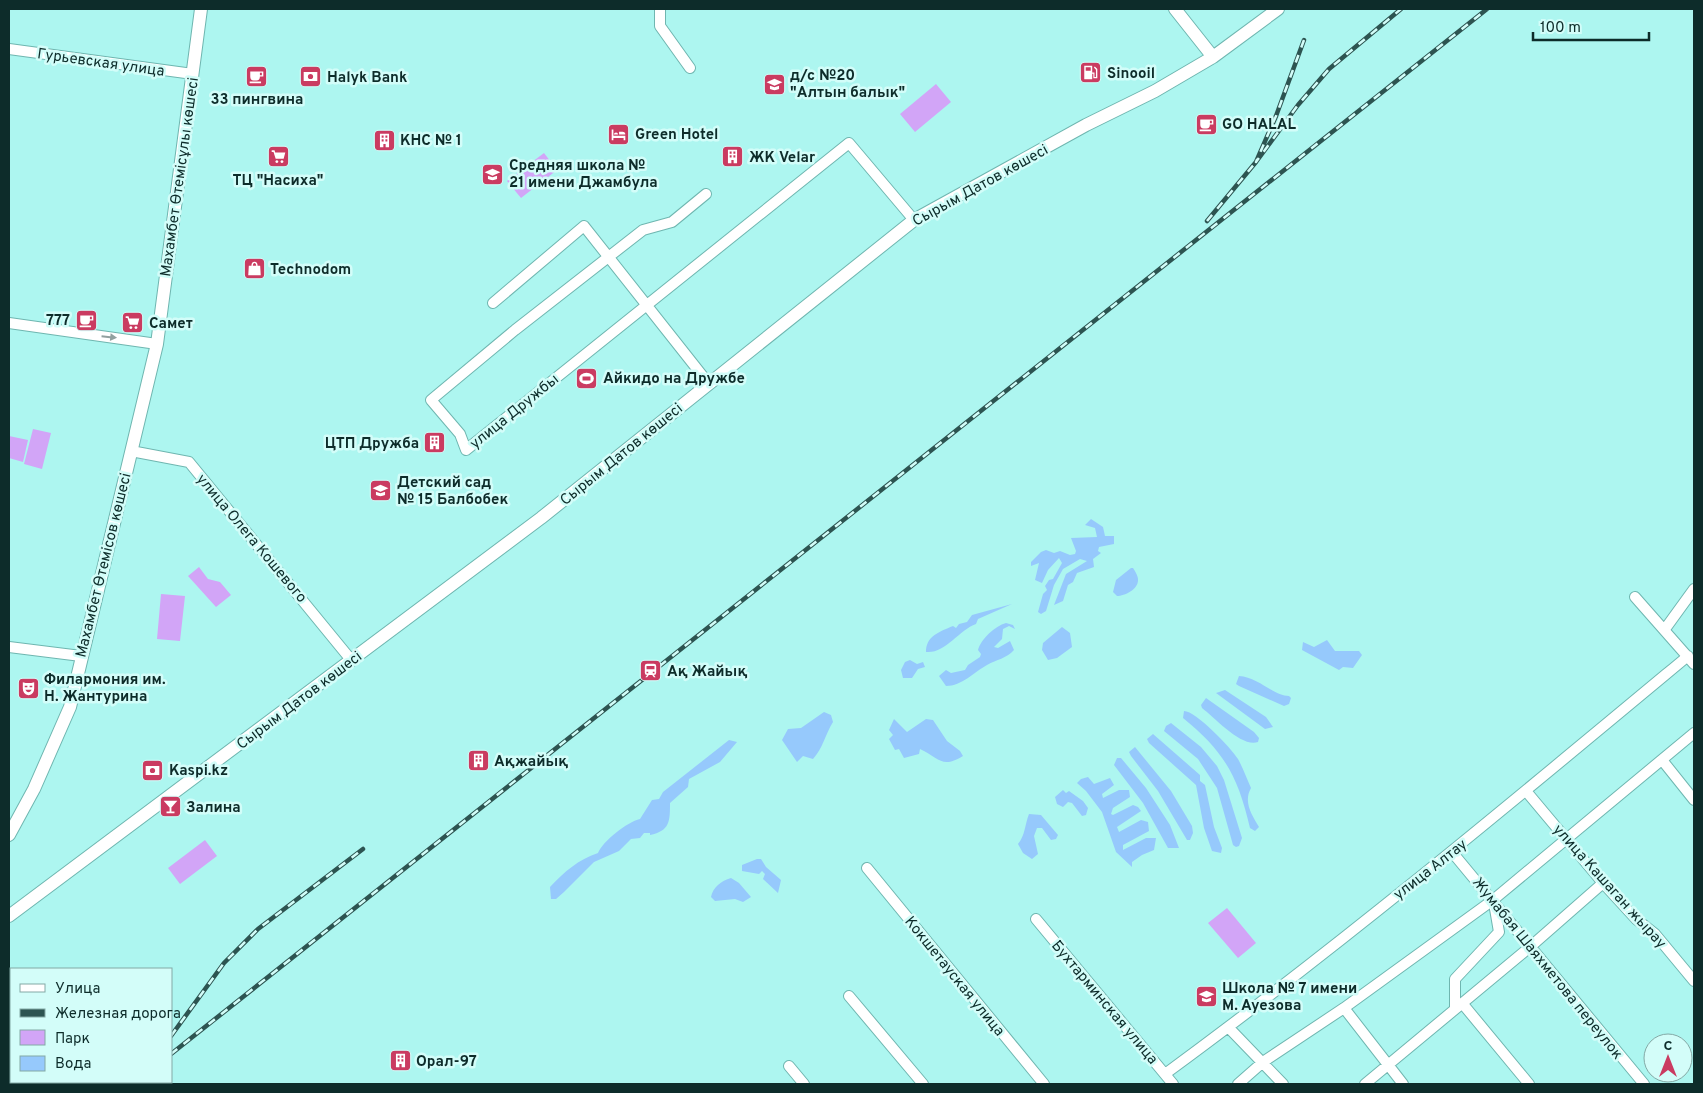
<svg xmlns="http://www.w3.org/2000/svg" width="1703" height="1093" viewBox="0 0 1703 1093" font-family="Overpass,sans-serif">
<rect width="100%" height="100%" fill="#adf6f0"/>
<path fill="#d2a5f7" d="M936 84 951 102 915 132 900 114Z
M544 153 557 170 521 198 507 181Z
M33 429 51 433 42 469 24 464Z
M9 436 28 440 23 462 9 458Z
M199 567 208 579 220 582 231 595 216 607 188 576Z
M161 594 185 596 180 641 157 639Z
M205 840 217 856 180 884 168 868Z
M1227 908 1256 943 1238 958 1208 923Z"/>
<path fill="#96c9fc" d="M1091 519 1103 527 1105 536H1114V544L1099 547 1098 551 1101 553 1093 559 1094 567 1077 573 1073 582 1068 585 1063 601 1054 605 1066 574 1087 561 1080 559 1063 569 1054 585 1046 611 1041 614 1038 612 1043 594 1047 590 1045 586 1049 580 1053 579 1062 563 1059 558 1048 570 1042 583 1035 580 1039 563 1031 566V562L1041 552 1046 550 1054 553 1060 551 1070 555 1075 554 1076 551 1071 538 1097 537 1095 528 1085 525Z
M1131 568H1133C1135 571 1138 576 1138 579 1139 589 1125 596 1117 596L1113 592 1116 580Z
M1012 604 978 619 976 624C959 630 945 654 926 652 926 636 939 632 953 626L956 628 959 624 967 622 972 615Z
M1006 623 1013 625 1015 629 1009 626 1003 629 1002 639 994 647 998 648 1010 641 1014 650C1006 659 997 659 987 665 974 672 962 686 946 686L939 676 946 670 951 673 965 670 968 665 980 657 981 654 978 650C981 639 995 626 1006 623Z
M1062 627 1070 633 1072 647 1057 658 1048 660 1042 650 1043 643Z
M1327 640 1335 651H1359L1362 655 1353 668 1343 667 1339 670 1302 650 1303 642 1314 647Z
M910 660 917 664 923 662 925 667 918 669 912 678H903L901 670 905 662Z
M1239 676C1258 677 1274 696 1289 696L1291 698 1289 704 1284 706 1239 686 1236 684Z
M1225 690 1266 717 1273 727 1265 729 1216 693Z
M1206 698 1254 732 1259 738 1258 742C1242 748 1215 718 1202 708L1201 705Z
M1184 711C1196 711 1231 748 1238 759 1243 768 1247 779 1251 788 1243 802 1252 815 1259 827L1255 831 1250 828C1238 777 1225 752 1183 718Z
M824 712 831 715 833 722C825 735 823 748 813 759L803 756 797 762 782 740 788 729 801 728Z
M894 719 907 732 926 719 933 720 947 741 960 751 963 756C942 769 939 758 920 749L919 754 904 758 899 749 895 750 889 739 893 735 889 730Z
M1171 723 1201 747 1217 766 1224 780 1242 838 1239 846 1236 847 1233 845 1217 788 1198 759 1164 731 1166 726Z
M1153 734 1200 775V781L1205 785 1214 827 1222 848 1221 853 1212 851 1204 828 1196 785 1149 743 1147 739Z
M729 740 737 742 720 762 689 779 688 787 670 803C670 821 670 831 650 835V833H644L640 838 631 839 619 851 594 862 564 892 556 899H551L550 887C565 871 578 860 598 853 603 841 627 822 640 819L652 800 659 799 663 792Z
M1135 747 1171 791 1192 826 1193 833 1190 840H1187L1158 791 1131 756 1129 752Z
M1117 758H1121L1146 788 1170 825 1179 848H1168L1143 803 1114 765Z
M1088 777 1094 784 1110 778 1114 785 1102 794 1103 798 1119 790H1129L1130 797 1113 808 1111 814 1113 815 1133 805 1138 807 1141 811 1117 827 1119 832 1141 820 1148 822 1149 831 1123 845V850L1146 838H1156L1154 850 1142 855 1132 862V867L1116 852 1102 812 1086 791 1077 783 1081 779Z
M1063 790 1066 793 1069 791 1083 801 1088 808 1086 815 1082 816 1072 803 1068 802 1063 807 1057 804 1055 797Z
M1029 814 1041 815 1058 835 1056 839 1051 840 1042 828H1037L1034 836 1038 854 1032 859 1023 853 1018 844C1025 836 1025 824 1029 814Z
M757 859H761L766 867 781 880 778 893 763 879 765 874 762 871 759 874 742 871V865Z
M731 878 739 883 751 897 743 902 735 899 715 901 711 897C713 887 721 881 731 878Z"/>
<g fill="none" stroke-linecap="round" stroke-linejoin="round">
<defs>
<path id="minor" d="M660 9V26L690 68
M9 49 193 74
M706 194 672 222 643 230 515 330 431 400 460 434 466 450 849 143 914 220
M493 303 584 226 709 384
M9 323 157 344
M131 451 189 462 352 661
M1635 597 1694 664
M1665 629 1694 589
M9 647 81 656
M1662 760 1694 800
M1526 791 1603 883 1636 919 1655 934 1694 981
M1452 852 1644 1084
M867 868 1044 1084
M1036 919 1173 1084
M849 996 923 1084
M1462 1003 1529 1084
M1344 1008 1403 1084
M1455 1009V979L1499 932 1494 903
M1228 1027 1283 1084
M789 1066 804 1084
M1165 1074C1345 942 1516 799 1688 656
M1238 1084 1263 1062 1344 1008 1493 900 1694 733
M1365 1084 1530 947 1603 883"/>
<path id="major" d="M1175 9 1213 57
M9 835 34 789 70 707 157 344 201 9
M9 916 541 518 914 220 1086 125 1155 91 1213 57 1278 9"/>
</defs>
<use href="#minor" stroke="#6fb6b0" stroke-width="12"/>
<use href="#major" stroke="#6fb6b0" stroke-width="14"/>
<use href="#minor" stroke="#fff" stroke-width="10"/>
<use href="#major" stroke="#fff" stroke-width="12"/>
<defs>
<path id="rail" d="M1304 40 1276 116 1256 162 1298 105 1329 69 1401 9
M1207 221 1256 162
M171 1036 224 963 258 929 363 849
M171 1054 1487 9
M133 1084 136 1082"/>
</defs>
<use href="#rail" stroke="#2d5451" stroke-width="4.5"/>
<use href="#rail" stroke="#d3fdf9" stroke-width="2.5" stroke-dasharray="8" stroke-linecap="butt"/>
</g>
<defs><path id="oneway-solid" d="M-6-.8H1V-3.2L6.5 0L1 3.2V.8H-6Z" transform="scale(1.25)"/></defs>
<use fill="#92a09f" href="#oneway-solid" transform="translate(109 337) rotate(6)"/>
<defs>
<symbol id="fuel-square" viewBox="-11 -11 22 22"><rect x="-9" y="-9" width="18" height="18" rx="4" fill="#ca3b61" stroke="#d3fdf9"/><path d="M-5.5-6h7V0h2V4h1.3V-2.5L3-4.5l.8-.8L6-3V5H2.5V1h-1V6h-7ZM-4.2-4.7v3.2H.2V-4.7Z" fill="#fff"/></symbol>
<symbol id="cafe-square" viewBox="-11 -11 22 22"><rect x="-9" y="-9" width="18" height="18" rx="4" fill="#ca3b61" stroke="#d3fdf9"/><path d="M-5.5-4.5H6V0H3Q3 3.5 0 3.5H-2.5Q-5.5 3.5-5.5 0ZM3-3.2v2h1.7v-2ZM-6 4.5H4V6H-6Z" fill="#fff"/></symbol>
<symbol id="bank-square" viewBox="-11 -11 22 22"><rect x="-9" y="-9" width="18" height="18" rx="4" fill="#ca3b61" stroke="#d3fdf9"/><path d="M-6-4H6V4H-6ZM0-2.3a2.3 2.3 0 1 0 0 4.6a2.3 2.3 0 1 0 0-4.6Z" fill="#fff"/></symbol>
<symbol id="school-square" viewBox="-11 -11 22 22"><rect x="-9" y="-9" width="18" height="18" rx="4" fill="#ca3b61" stroke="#d3fdf9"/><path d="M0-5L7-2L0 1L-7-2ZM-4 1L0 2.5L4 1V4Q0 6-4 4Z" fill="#fff"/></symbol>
<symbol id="hotel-square" viewBox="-11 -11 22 22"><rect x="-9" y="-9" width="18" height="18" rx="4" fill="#ca3b61" stroke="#d3fdf9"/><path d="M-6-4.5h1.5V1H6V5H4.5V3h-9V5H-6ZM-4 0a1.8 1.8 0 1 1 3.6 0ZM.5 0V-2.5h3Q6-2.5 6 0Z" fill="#fff"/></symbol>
<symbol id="building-square" viewBox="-11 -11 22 22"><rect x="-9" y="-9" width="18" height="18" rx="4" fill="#ca3b61" stroke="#d3fdf9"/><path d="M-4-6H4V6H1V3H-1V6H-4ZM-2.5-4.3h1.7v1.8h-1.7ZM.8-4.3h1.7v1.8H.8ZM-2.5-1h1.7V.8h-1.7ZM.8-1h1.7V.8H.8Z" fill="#fff"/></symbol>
<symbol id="supermarket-square" viewBox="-11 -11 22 22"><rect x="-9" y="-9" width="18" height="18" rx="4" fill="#ca3b61" stroke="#d3fdf9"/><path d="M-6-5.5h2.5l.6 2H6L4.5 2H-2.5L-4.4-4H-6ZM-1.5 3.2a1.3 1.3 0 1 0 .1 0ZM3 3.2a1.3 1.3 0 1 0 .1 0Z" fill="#fff"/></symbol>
<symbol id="shop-square" viewBox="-11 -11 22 22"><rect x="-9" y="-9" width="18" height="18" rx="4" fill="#ca3b61" stroke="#d3fdf9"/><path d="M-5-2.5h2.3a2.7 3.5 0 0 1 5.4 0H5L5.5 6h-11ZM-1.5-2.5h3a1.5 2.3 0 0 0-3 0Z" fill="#fff"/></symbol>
<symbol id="stadium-square" viewBox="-11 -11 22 22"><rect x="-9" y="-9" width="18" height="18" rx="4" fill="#ca3b61" stroke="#d3fdf9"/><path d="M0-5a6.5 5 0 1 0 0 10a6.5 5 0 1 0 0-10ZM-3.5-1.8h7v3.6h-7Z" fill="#fff"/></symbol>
<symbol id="station-square" viewBox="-11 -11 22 22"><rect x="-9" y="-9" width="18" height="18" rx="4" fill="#ca3b61" stroke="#d3fdf9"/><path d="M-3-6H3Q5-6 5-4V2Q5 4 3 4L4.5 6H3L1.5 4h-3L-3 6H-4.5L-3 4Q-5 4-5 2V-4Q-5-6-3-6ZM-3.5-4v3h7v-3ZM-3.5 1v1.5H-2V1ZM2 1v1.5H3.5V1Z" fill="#fff"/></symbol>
<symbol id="theatre-square" viewBox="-11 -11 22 22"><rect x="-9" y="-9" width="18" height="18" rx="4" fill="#ca3b61" stroke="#d3fdf9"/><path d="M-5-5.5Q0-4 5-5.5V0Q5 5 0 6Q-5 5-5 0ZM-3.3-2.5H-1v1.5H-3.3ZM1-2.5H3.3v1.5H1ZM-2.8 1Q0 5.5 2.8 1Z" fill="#fff"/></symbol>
<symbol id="bar-square" viewBox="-11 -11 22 22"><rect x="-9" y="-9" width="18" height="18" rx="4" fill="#ca3b61" stroke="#d3fdf9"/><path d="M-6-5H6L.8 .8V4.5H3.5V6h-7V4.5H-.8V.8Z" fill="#fff"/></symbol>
</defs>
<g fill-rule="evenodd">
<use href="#fuel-square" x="1078" y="60" width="25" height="25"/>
<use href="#cafe-square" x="244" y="64" width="25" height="25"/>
<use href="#bank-square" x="298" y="64" width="25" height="25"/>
<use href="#school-square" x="762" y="72" width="25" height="25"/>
<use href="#cafe-square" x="1194" y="112" width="25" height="25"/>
<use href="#hotel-square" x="606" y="122" width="25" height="25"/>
<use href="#building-square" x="372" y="128" width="25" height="25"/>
<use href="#supermarket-square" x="266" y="144" width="25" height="25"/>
<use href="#building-square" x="720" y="144" width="25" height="25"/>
<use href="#school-square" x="480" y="162" width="25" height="25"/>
<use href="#shop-square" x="242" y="256" width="25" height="25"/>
<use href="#cafe-square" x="74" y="308" width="25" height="25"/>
<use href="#supermarket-square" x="120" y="310" width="25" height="25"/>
<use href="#stadium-square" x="574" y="366" width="25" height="25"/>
<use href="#building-square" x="422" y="430" width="25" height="25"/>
<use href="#school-square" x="368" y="478" width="25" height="25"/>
<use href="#station-square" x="638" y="658" width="25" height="25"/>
<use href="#theatre-square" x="16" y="676" width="25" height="25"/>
<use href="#building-square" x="466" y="748" width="25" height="25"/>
<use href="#bank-square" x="140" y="758" width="25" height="25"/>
<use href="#bar-square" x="158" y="794" width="25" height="25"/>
<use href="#school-square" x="1194" y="984" width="25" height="25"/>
<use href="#building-square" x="388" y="1048" width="25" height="25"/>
</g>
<g text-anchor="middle" stroke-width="5" stroke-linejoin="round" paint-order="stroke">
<g font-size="15" fill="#0d2c2a" stroke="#d3fdf9">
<text transform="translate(101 62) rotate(8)" y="5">Гурьевская улица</text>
<text transform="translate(179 177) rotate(-82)" y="5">Махамбет Өтемісұлы көшесі</text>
<text transform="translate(980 185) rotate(-29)" y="5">Сырым Датов көшесі</text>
<text transform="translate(514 411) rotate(-39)" y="5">улица Дружбы</text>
<text transform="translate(621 454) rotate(-39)" y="5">Сырым Датов көшесі</text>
<text transform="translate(252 538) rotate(50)" y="5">улица Олега Кошевого</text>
<text transform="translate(103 565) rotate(-76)" y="5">Махамбет Өтемісов көшесі</text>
<text transform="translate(299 700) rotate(-37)" y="5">Сырым Датов көшесі</text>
<text transform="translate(1430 869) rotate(-38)" y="5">улица Алтау</text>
<text transform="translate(1610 886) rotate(48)" y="5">улица Кашаган жырау</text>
<text transform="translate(1548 968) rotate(51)" y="5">Жумабая Шаяхметова переулок</text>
<text transform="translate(955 976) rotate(51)" y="5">Кокшетауская улица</text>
<text transform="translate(1105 1002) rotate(50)" y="5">Бухтарминская улица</text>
</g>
<g font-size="15" font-weight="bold" fill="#0d2c2a" stroke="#d3fdf9" text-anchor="start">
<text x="1107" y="78">Sinooil</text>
<text x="790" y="80">д/с №20<tspan x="790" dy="17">"Алтын балык"</tspan></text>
<text x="327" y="82">Halyk Bank</text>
<text x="257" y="104" text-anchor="middle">33 пингвина</text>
<text x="1222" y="129">GO HALAL</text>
<text x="635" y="139">Green Hotel</text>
<text x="400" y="145">КНС № 1</text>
<text x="749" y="162">ЖК Velar</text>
<text x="509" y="170">Средняя школа №<tspan x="509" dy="17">21 имени Джамбула</tspan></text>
<text x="278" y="185" text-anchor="middle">ТЦ "Насиха"</text>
<text x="270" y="274">Technodom</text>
<text x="70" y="325" text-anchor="end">777</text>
<text x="149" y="328">Самет</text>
<text x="603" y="383">Айкидо на Дружбе</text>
<text x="419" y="448" text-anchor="end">ЦТП Дружба</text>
<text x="397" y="487">Детский сад<tspan x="397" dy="17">№ 15 Балбобек</tspan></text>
<text x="667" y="676">Ақ Жайық</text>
<text x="44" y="684">Филармония им.<tspan x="44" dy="17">Н. Жантурина</tspan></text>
<text x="494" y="766">Ақжайық</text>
<text x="169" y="775">Kaspi.kz</text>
<text x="186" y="812">Залина</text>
<text x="1222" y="993">Школа № 7 имени<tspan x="1222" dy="17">М. Ауезова</tspan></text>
<text x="416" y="1066">Орал-97</text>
</g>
</g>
<rect width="1703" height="1093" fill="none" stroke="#0d2c2a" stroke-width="20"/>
<rect x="10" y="968" width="162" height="115" fill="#d3fdf9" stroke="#84a9a6"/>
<rect x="20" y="984" width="25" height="8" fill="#ffffff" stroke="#84a9a6"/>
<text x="55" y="993" font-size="15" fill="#0d2c2a">Улица</text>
<rect x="20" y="1009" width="25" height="8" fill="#2d5451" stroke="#84a9a6"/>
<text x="55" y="1018" font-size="15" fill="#0d2c2a">Железная дорога</text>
<rect x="20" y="1030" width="25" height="15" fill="#d2a5f7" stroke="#84a9a6"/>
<text x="55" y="1043" font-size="15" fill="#0d2c2a">Парк</text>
<rect x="20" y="1056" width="25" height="15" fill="#96c9fc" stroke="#84a9a6"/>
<text x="55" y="1068" font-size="15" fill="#0d2c2a">Вода</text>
<g transform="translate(1668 1058)"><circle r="24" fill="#d3fdf9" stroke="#84a9a6"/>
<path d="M0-4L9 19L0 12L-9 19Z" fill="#ca3b61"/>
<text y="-8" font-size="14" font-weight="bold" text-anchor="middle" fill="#0d2c2a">С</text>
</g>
<path d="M1533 32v8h116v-8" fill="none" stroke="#0d2c2a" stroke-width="2.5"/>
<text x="1540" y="32" font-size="15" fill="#0d2c2a" stroke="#d3fdf9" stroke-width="4" paint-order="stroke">100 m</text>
</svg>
